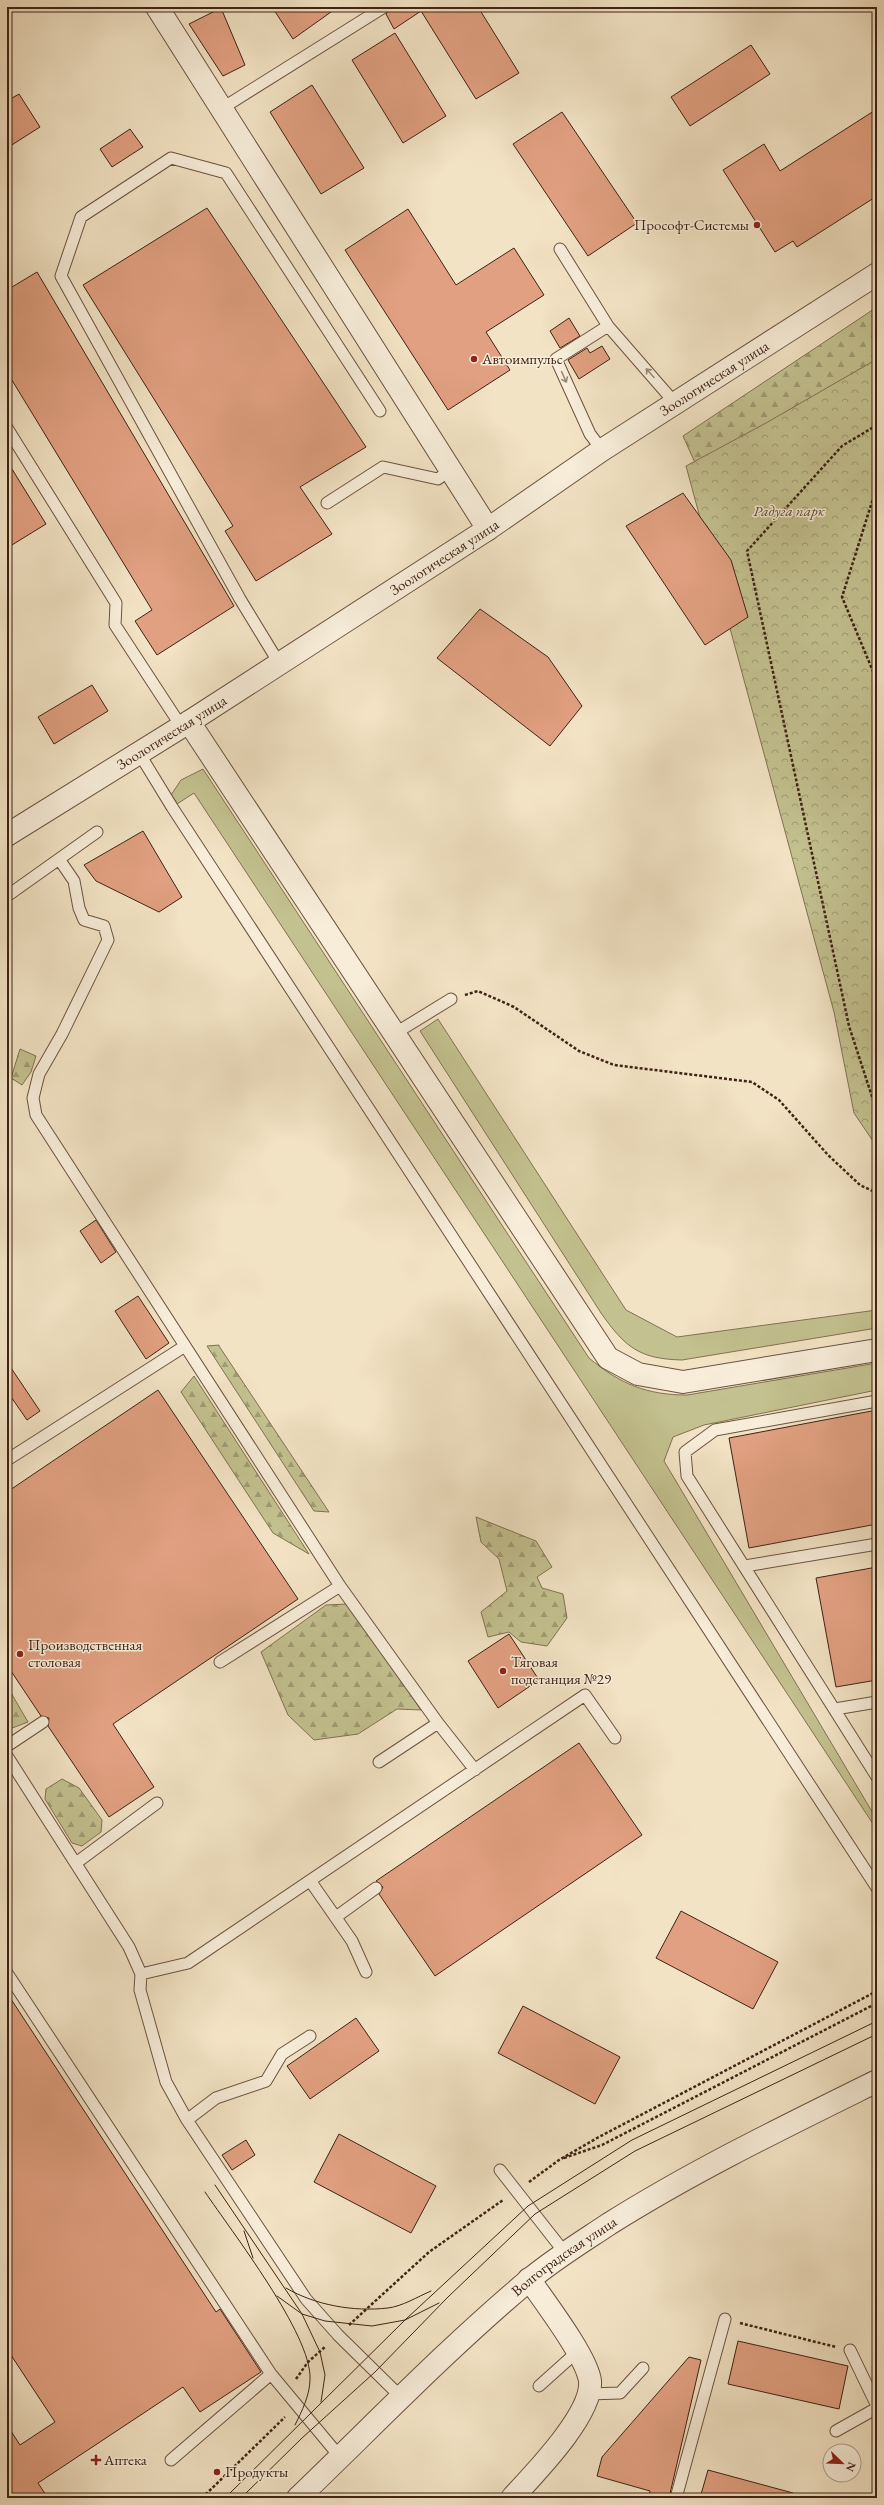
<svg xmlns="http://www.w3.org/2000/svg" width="884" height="2505" viewBox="0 0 884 2505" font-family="'EB Garamond',serif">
<defs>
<pattern id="forest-firs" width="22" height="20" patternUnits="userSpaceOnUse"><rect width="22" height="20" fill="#c3c18f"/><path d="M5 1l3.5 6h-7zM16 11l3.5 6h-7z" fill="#a09c74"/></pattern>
<pattern id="park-crowns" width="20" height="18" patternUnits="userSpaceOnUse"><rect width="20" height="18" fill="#c3c18f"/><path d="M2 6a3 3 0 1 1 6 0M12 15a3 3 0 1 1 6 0" fill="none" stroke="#a09c74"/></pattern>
</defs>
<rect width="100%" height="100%" fill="#f2e3c4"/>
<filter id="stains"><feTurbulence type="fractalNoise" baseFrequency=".005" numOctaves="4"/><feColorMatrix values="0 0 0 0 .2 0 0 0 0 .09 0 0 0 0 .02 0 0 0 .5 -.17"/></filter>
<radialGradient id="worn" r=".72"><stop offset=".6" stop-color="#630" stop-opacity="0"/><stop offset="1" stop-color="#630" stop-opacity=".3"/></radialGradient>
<path fill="#c3c18f" stroke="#817252" d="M203 769 589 1358C620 1384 647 1395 687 1395L877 1363V1390L704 1425 673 1437 664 1461 877 1820V1830L194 793 177 804 171 795 181 780Z
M438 1019 626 1310 677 1337 877 1310V1328L682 1360C639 1359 625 1347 601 1313L420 1031Z"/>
<path fill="url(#forest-firs)" stroke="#817252" d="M877 307V377L705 485 683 436Z
M20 1049 36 1056 31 1072 22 1085 11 1078Z
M219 1345V1346L329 1512 314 1511 207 1346Z
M194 1376 309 1554 273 1533 181 1392Z
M476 1517 536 1541 552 1567 537 1577 542 1588 563 1594 567 1618 547 1646 521 1642 509 1632 488 1637 481 1612 507 1591 499 1559 481 1542Z
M348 1604 421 1710 397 1709 358 1734 314 1740 288 1715 261 1652 326 1605Z
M7 1686 28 1722 7 1730Z
M62 1779 79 1788 102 1820 101 1832 82 1846 72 1843 45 1799 46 1789Z"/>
<path fill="url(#park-crowns)" stroke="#817252" d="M877 359V1147L854 1113 834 1012 686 466 766 423Z"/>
<path fill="#e1a081" stroke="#3f2215" d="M272 7H338L293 39Z
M391 7H478L519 73 476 99 421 11 394 29 386 14Z
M221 8 245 65 223 76 189 24Z
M395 33 446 116 403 143 352 60Z
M751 45 770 74 690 126 671 97Z
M312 85 364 168 321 194 270 112Z
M19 94 40 127 7 148V101Z
M877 109V196L797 247 793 241 775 252 723 170 764 144 780 171Z
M562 112 637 223 588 256 513 144Z
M130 129 143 147 112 167 100 149Z
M207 208 366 447 300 487 332 534 256 581 225 531 233 526 83 285Z
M408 209 456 285 514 248 544 295 486 332 510 370 448 410 345 250Z
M37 272 234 606 157 655 135 621 152 610 7 372V290Z
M569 318 580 336 560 348 550 331Z
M602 346 610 359 579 379 568 360 587 348 590 353Z
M7 461 46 524 7 548Z
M683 493 731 560 748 617 705 645 626 526Z
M480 609 548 657 582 706 550 746 437 658Z
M92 685 108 711 54 744 38 717Z
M143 831 182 897 159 912 96 881 84 865Z
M96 1220 116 1252 101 1263 80 1231Z
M138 1296 169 1343 146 1359 115 1311Z
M7 1362 40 1411 27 1420 7 1391Z
M158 1390 298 1599 113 1724 154 1787 109 1817 48 1726 49 1718 41 1716 7 1665V1492Z
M877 1410V1524L749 1548 729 1438Z
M877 1567V1680L836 1687 816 1578Z
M509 1634 539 1680 498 1708 468 1661Z
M579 1743 642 1835 435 1976 379 1894 383 1887 376 1881Z
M681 1911 778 1962 753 2009 656 1958Z
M7 1993 216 2312 220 2309 261 2372 200 2412 183 2387 38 2483 48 2498H7V2425L20 2445 55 2422 7 2349Z
M523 2006 620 2057 595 2104 498 2053Z
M356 2018 379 2051 310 2099 287 2066Z
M339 2134 436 2186 411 2233 314 2182Z
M246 2140 255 2155 232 2170 222 2155Z
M738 2341 848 2366 839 2409 728 2384Z
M689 2357 701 2360 669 2498H649L650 2491 597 2476 602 2457Z
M708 2470 793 2493V2498H700Z"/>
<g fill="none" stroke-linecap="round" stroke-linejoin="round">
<defs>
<path id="service" d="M221 109 384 7
M560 249 608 326
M7 428 116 603 115 625 181 726
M602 450 590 434 556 359 608 326 675 403
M327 503 383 467 438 479 451 469
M279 663 240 599 61 276 81 217 171 158 226 173 380 411
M139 753 172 807 877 1888
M59 859 74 881 79 908 84 920 104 926 108 940 62 1034 39 1074 33 1098 36 1115 340 1586 438 1723 475 1770
M7 896 97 832
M394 1034 451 999
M877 1401 715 1430 685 1452 687 1476 877 1777
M7 1460 185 1346
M745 1566 877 1544
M220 1662 340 1586
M835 1709 877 1702
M7 1746 43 1722
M7 1756 129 1947 141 1974 140 1990 166 2082 187 2120 306 2299 338 2335 401 2397
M379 1762 438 1723
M76 1863 157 1803
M311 1882 352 1941 366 1972
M336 1917 376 1888
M7 1973 271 2374 340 2457
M141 1974 188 1963 585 1695 615 1738
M187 2120 216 2098 266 2081 282 2054 310 2036
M500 2170 565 2253
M850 2350 877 2406
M539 2386 578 2351
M588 2394 620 2393 643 2368
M836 2431 877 2408
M171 2460 271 2374
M676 2498 725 2319"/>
<path id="minor" d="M157 7 488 529
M189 722 608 1358 638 1374 683 1382 877 1350
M512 2498C534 2474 593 2414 590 2381 587 2357 544 2301 529 2279"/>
<g id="tertiary">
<path id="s1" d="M7 835 189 722 488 529 602 450 877 274"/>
<path id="s2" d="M298 2498C374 2425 448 2348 529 2280 554 2259 582 2242 609 2224 695 2170 786 2126 877 2081"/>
</g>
</defs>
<use href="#service" stroke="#6c5241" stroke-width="13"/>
<use href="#minor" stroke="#6c5241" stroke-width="24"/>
<use href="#tertiary" stroke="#6c5241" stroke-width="24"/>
<path stroke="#3f2215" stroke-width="2.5" stroke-dasharray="3 2" stroke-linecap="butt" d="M877 425 842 446 747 551 849 1026 877 1112
M877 486 842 597 877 681
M465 995 478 991 514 1007 579 1051 614 1065 752 1082 779 1100 828 1155 860 1185 877 1193
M564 2158 602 2145 877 2003
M529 2182 559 2160 597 2138 877 1991
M740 2323 836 2347
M349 2325 429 2252 503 2200
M296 2379 308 2362 326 2346
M202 2498 285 2417"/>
<use href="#service" stroke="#f7edd9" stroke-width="11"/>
<use href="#minor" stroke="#f7edd9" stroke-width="22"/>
<use href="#tertiary" stroke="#f7edd9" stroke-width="22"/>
<path stroke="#3f2215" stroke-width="1" d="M215 2185 302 2314 320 2352 325 2375 321 2402
M205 2192C232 2232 312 2335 310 2379 310 2395 302 2411 295 2425
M244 2231 253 2258
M286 2288C315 2305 353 2312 388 2308 403 2306 417 2297 431 2291
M277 2296 302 2314 325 2321 372 2326 405 2320 439 2303
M225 2498 405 2320 528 2206 632 2140 877 2021
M241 2498 302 2438 375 2372 448 2297 535 2214 635 2151 877 2034"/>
</g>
<defs><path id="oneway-shaft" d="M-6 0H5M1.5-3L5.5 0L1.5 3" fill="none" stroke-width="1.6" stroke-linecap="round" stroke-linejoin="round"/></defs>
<g stroke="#9b8877">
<use href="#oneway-shaft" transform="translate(650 373) rotate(-132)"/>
<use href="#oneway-shaft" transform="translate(564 377) rotate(66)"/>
</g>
<g fill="#8f2418" stroke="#f7edd9" stroke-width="1.5">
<circle cx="757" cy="225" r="4"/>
<circle cx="474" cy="359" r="4"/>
<circle cx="20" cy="1654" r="4"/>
<circle cx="503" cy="1671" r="4"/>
<path d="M94 2454h4v4h4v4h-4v4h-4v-4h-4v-4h4z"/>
<circle cx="217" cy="2472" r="4"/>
</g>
<g text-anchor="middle" stroke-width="3" stroke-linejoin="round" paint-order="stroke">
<g font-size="15" fill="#3f2215" stroke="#f7edd9" text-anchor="start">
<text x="749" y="230" text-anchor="end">Прософт-Системы</text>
<text x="482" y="364">Автоимпульс</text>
<text x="28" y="1650">Производственная<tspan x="28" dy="17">столовая</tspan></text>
<text x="511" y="1667">Тяговая<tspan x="511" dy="17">подстанция №29</tspan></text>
<text x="104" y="2465">Аптека</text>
<text x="225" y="2477">Продукты</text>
</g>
<g font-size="15" fill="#3f2215" stroke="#f7edd9">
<text dy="5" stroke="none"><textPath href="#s1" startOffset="842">Зоологическая улица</textPath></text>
<text dy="5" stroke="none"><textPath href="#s1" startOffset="518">Зоологическая улица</textPath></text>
<text dy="5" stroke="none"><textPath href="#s1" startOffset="194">Зоологическая улица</textPath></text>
<text dy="5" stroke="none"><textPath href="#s2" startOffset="360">Волгоградская улица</textPath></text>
</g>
<g font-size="15" font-style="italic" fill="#604a34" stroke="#f7edd9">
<text x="789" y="516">Радуга парк</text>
</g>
</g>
<rect width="884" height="2505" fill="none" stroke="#f2e3c4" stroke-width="24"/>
<rect x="8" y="8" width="868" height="2489" fill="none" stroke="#3f2215" stroke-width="2"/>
<rect x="12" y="12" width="860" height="2481" fill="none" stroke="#3f2215"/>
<g transform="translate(842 2463) rotate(113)"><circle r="19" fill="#f7edd9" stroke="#ad9c8b"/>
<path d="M0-3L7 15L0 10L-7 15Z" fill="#8f2418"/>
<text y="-6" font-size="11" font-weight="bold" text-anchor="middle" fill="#3f2215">N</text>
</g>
<rect width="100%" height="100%" filter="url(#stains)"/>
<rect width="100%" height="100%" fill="url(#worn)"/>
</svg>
